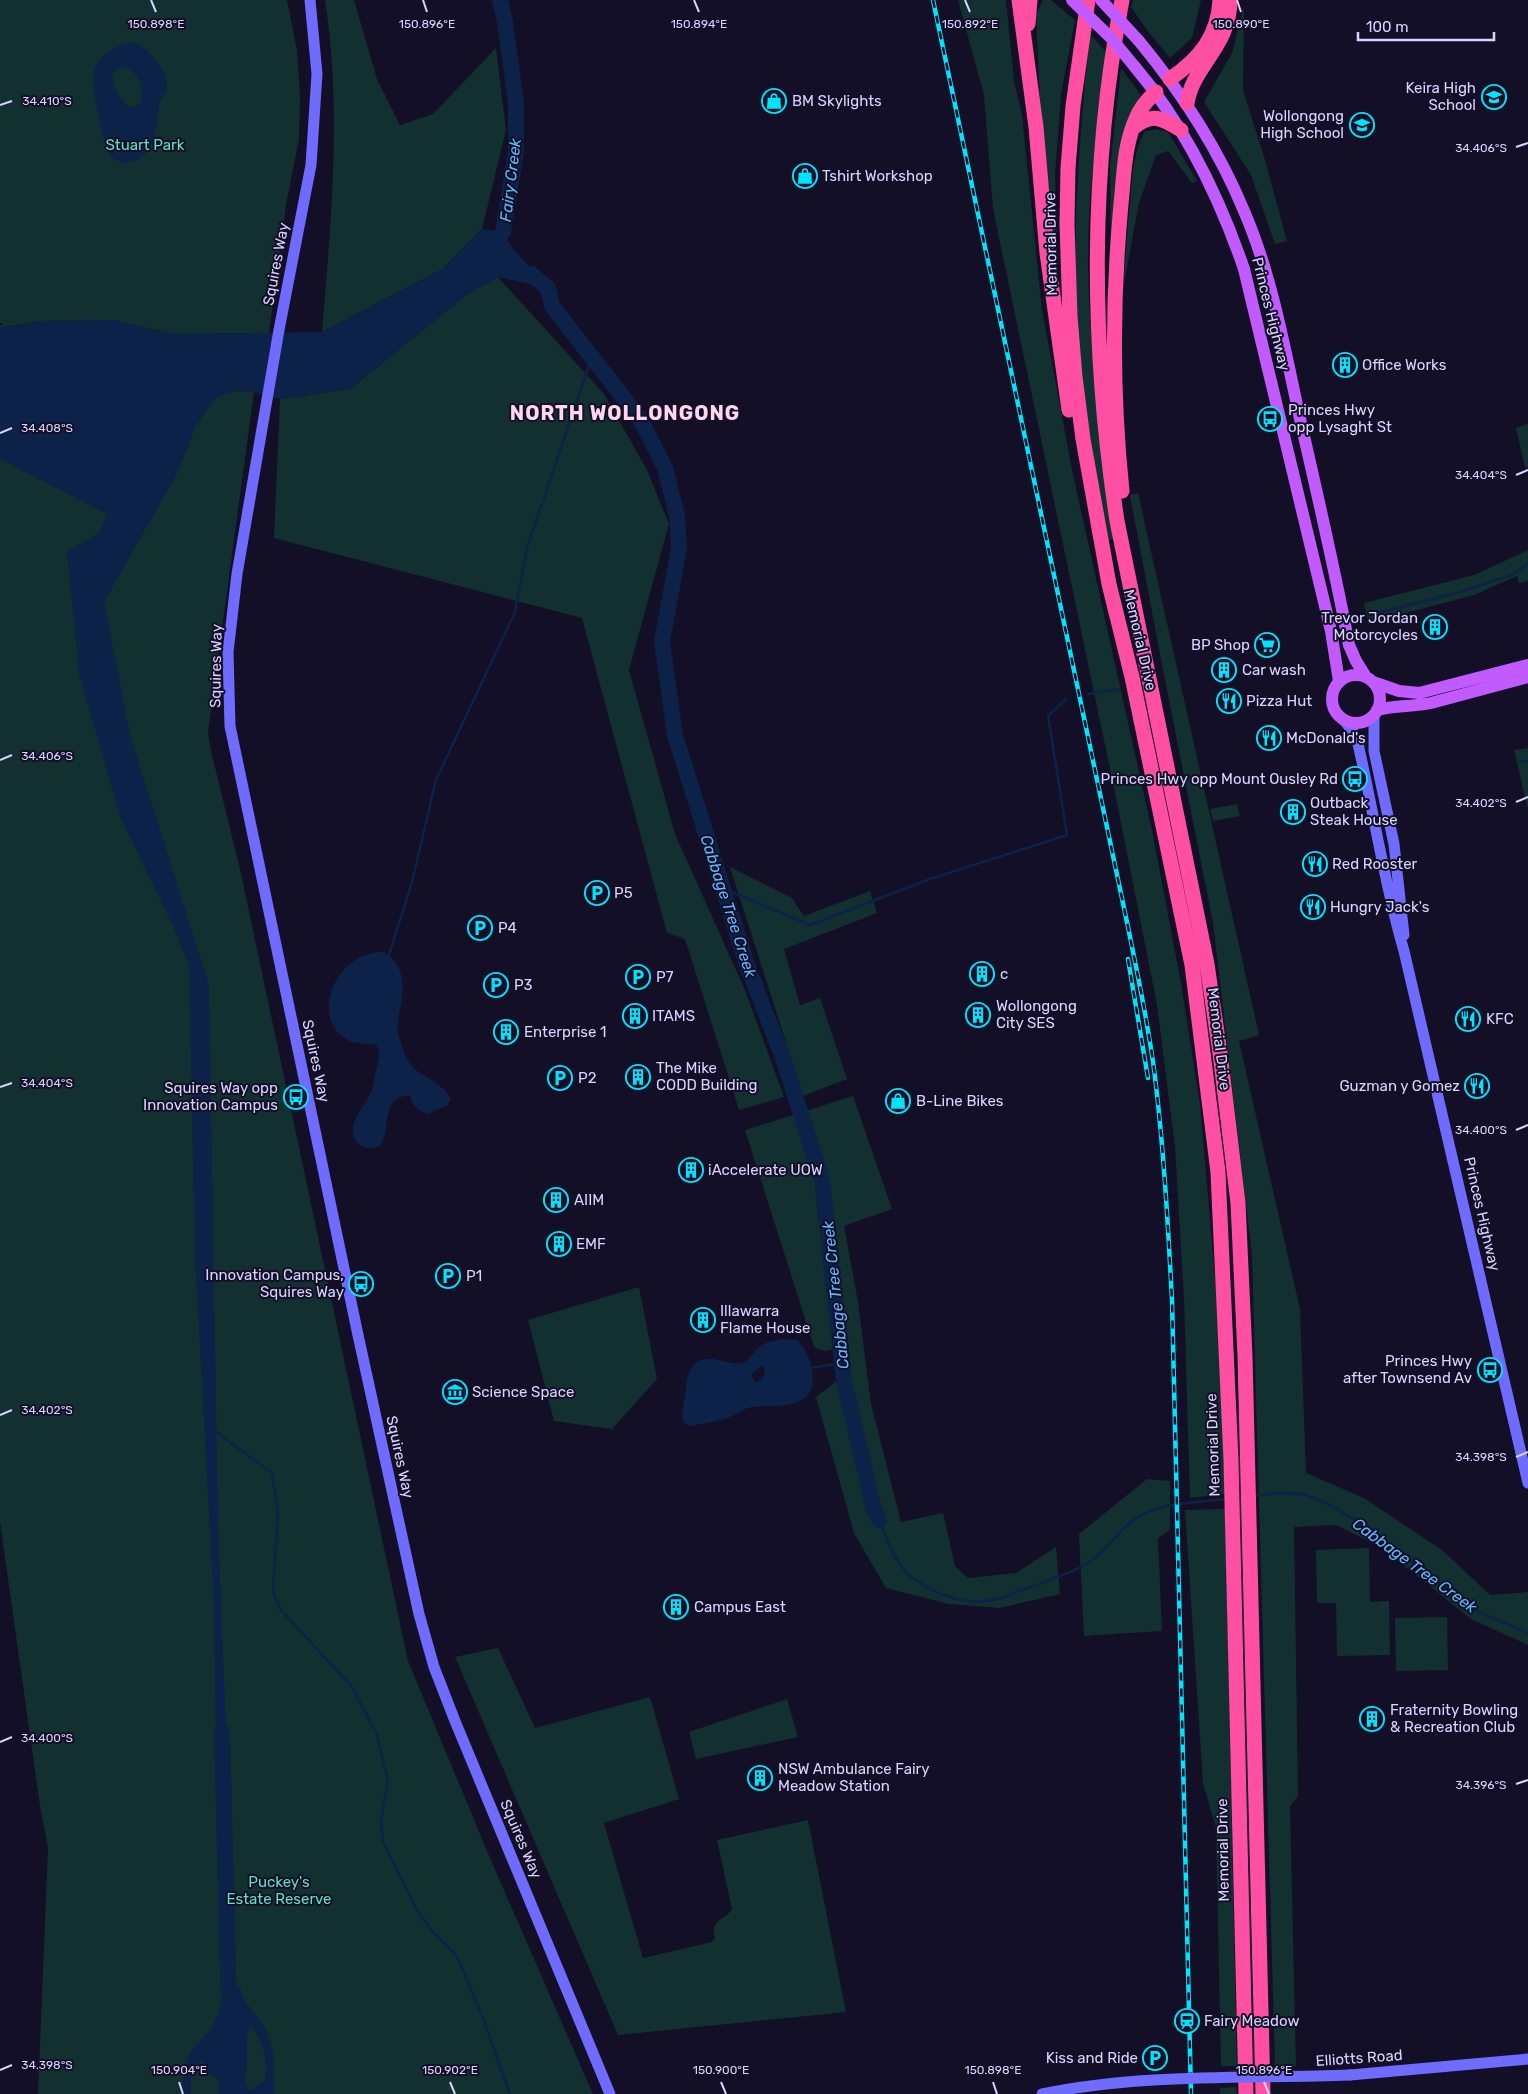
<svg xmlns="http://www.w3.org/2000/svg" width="1528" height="2094" viewBox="0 0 1528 2094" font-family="Rubik,sans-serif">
<rect width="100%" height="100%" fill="#130f26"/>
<path fill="#12302f" d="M0 0H287L297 50 300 96 299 139 286 205 269 333 173 334 111 320 43 321 9 326 234 391 254 392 208 732 211 751 240 869 408 1661 493 1865 593 2094H38L48 1847 40 1806 0 1522V325H4L0 323Z
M325 0H354L377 79 400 125 433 114 496 48 506 130 482 229 443 269 322 332C331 222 342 110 325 0Z
M958 0H1006L1014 81 1022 115 1042 310 1072 470 1153 835 1181 983 1200 1104 1219 1325 1225 1494 1190 1498 1184 1299 1175 1147 1157 1005 1115 793 993 209 984 95Z
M1043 0H1051L1075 20 1061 95 1055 174 1058 264 1043 168 1036 14Z
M1133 0H1201L1192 38 1170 58 1147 30 1131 7Z
M1244 6 1243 90 1265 160 1287 241 1275 244 1251 175 1204 102 1232 53Z
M1090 34 1106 52C1098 123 1087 195 1088 267 1089 357 1105 448 1116 538L1109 540C1096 468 1080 395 1077 322 1072 226 1080 129 1090 34Z
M1121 68 1141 95 1128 127 1111 280 1110 167Z
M1156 129 1168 132 1197 181 1192 183 1168 151 1156 155 1139 203 1124 284C1125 253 1128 224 1131 193 1133 172 1134 152 1144 132Z
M498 277 604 394 647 470 669 524 629 670 675 834 745 990 784 1097 739 1110 685 939 667 933 582 618 274 538 280 399 350 389 466 295Z
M1528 424V467L1525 468 1516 428Z
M1138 493 1259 1035 1239 1041 1300 1309 1306 1473 1364 1498 1442 1550 1490 1595 1528 1592V1645L1471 1619 1382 1548 1336 1525 1294 1527 1298 1796 1290 1806 1296 2066H1275L1252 1256 1213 923 1158 644 1130 495Z
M1528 550V581L1519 583 1517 576 1474 595 1368 623 1364 603 1474 575Z
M1528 748V810L1514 750Z
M1237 804 1240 816 1213 821 1210 809Z
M730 867 792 898 804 916 870 891 877 913 784 949 800 1005 820 998 847 1079 803 1096Z
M853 1096 892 1209 844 1226 858 1302 871 1404 901 1522 943 1513 955 1566 968 1578 1016 1573 1056 1547 1060 1594 1000 1608 949 1604 886 1588 854 1533 816 1397 838 1380 835 1349 825 1351 814 1347 745 1130Z
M639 1287 657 1379 612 1429 554 1421 528 1320Z
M1147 1479 1170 1481V1530L1158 1538 1162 1631 1084 1636 1079 1534Z
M1225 1509 1237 2066H1221L1216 1828 1203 1783 1185 1510Z
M1369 1548 1370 1602 1389 1601 1390 1655 1337 1656 1336 1603H1317L1316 1550Z
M1447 1617 1448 1670 1396 1671 1395 1618Z
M498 1648 535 1728 650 1697 679 1799 604 1823 643 1958 712 1942 715 1938C710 1919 723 1922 732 1909L717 1840 808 1820 846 2012 618 2035 455 1657Z
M787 1699 798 1737 696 1759 689 1732Z
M1236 2087 1237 2094H1220V2088Z"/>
<path fill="#0c2248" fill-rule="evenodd" d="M134 43C150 47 167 71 167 88 166 95 160 99 159 105 155 129 157 160 125 163 120 162 115 160 111 156 103 145 90 83 94 70 99 54 119 43 134 43ZM123 67C138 69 145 90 140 103L133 108C122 106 110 83 113 72Z
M482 229 503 232 510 245 548 288 498 277 466 295 350 389 280 399 254 392 236 391 215 398 195 427 178 472 104 602 130 735 209 985 218 1528 227 1755H216L214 1604 195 1257 189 966 174 928 121 819 79 674 67 552 100 532 107 514 0 459V328L43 321 111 320 173 334 322 332 443 269Z
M383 951C400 961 405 979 402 997 401 1009 396 1020 398 1032 401 1043 406 1063 416 1070 428 1079 443 1084 451 1099L447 1106 427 1114C417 1110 413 1106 410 1096 373 1094 398 1153 369 1148 364 1148 360 1146 356 1141 345 1125 365 1106 371 1092 374 1085 374 1077 376 1070 378 1060 382 1054 376 1045 366 1043 354 1045 346 1039 315 1019 330 975 357 959 365 954 374 953 383 951Z
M781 1339 797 1340C806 1349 810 1358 812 1371 819 1411 779 1405 752 1407 743 1408 736 1415 728 1418 716 1422 702 1423 690 1426L683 1422C681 1409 685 1400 686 1387 688 1375 689 1362 706 1359 717 1357 729 1365 740 1363 750 1362 752 1352 760 1346 766 1342 774 1341 781 1339ZM761 1366 764 1368C766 1375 763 1378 758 1382L754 1381 752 1374Z
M240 1987C244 2004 253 2009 262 2024 276 2044 274 2068 274 2092L273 2094H219L218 2079 210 2074 202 2060C191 2069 190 2080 191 2094H183C181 2077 186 2056 198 2043 202 2038 208 2034 211 2029 219 2016 221 2002 225 1988ZM250 2024C263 2044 268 2056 265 2080L249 2091 245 2081 247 2067V2034Z"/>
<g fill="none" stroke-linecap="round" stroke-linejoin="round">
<path stroke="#0c2248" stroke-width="2.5" d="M1369 615 1457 593 1514 574 1528 563
M1088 694 1119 689
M1520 762 1528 761
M722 888 810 925 930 879 1067 835 1048 716 1066 699
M389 955 412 882 436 780 515 612 527 548 591 359
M811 1368 842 1363
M215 1431 272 1473 278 1512 273 1591 280 1609 352 1687 377 1735 388 1781 381 1820 383 1842 416 1909 433 1932 457 1956 483 2018 510 2094
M1254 1496 1279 1493 1302 1494 1326 1503 1366 1526 1475 1610 1528 1633
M879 1520C886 1538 893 1557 906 1572 913 1580 922 1584 931 1589 954 1601 976 1605 1002 1598 1029 1586 1061 1579 1086 1564 1103 1554 1112 1540 1125 1527 1150 1502 1193 1503 1226 1499"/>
<path stroke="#0c2248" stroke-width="16" d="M491 249 503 232 516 151V103L505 22 500 0
M531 274 548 288 552 306 640 419 665 468 677 516 679 547 662 642 675 735 746 962 783 1058 822 1180 844 1381 873 1506 879 1520
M222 1732 229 2010"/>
<path stroke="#6f6bff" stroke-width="11" d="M310 0 317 74 311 165 279 330 237 574 228 652 230 726 358 1335 419 1614 434 1667 455 1721 610 2094
M1374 715V751L1394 844 1404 935
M1343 719 1353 732 1358 744C1374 813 1384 883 1404 951L1528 1483
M1350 2075 1528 2059"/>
<path stroke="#c25bff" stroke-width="12" d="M1139 41C1182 93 1218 148 1244 211 1273 278 1285 352 1301 423 1318 497 1335 570 1349 645L1356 661 1366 677
M1135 67C1185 126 1219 196 1244 269L1331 631 1339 681
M1332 699a24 24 0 1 1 48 0a24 24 0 1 1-48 0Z
M1373 682 1399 691 1419 693 1528 665
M1377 710C1395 705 1412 707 1431 703L1528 677"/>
<path stroke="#ff4fa3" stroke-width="15" d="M1019 0 1036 127 1047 253 1069 410
M1088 0 1073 106 1068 168 1067 224 1070 316 1075 377 1083 439 1109 584 1132 677 1192 965 1218 1172 1231 1460 1246 2094
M1122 0C1089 172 1091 348 1117 521L1207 964 1220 1053 1238 1203 1245 1356 1263 2094
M1028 24 1030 0
M1170 79C1199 59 1218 37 1220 0
M1187 103C1193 65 1230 47 1230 0
M1133 128C1152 112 1162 118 1181 130
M1122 491C1112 395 1112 301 1121 204 1124 176 1124 145 1136 119 1140 108 1148 99 1156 92"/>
<defs>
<path id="rail" d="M933 0 1128 927C1138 977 1149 1027 1155 1077 1164 1151 1168 1226 1172 1300L1191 2094
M1128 959 1148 1078"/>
</defs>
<use href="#rail" stroke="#00e5ff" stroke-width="4.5"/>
<use href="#rail" stroke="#130f26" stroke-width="2.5" stroke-dasharray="8" stroke-linecap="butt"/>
<path stroke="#6f6bff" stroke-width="11" d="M1042 2094C1143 2073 1247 2079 1350 2075"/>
<path stroke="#c25bff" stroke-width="12" d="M1072 0 1111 38 1135 67
M1101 0 1139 41"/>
</g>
<path fill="none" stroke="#d9d4ff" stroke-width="2" d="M151 0 156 12M423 0 427 12M694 0 699 12M965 0 970 12M1237 0 1241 12M0 105 12 101M1516 147 1528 143M0 433 12 428M1516 475 1528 470M0 760 12 755M1516 802 1528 797M0 1087 12 1083M1516 1130 1528 1125M0 1415 12 1410M1516 1457 1528 1452M0 1742 12 1737M1516 1784 1528 1780M0 2070 12 2065M179 2082 183 2094M450 2082 455 2094M721 2082 726 2094M993 2082 997 2094M1264 2082 1269 2094"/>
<defs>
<symbol id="school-ring" viewBox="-11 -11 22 22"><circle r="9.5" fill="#130f26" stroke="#00e5ff" stroke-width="1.5"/><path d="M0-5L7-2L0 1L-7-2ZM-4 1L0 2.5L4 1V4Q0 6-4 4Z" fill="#00e5ff"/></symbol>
<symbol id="shop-ring" viewBox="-11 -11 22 22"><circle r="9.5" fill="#130f26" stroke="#00e5ff" stroke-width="1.5"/><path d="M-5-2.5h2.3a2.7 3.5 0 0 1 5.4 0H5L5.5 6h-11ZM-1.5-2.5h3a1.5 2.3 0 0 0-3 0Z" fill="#00e5ff"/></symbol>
<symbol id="building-ring" viewBox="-11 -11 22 22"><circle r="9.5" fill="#130f26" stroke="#00e5ff" stroke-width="1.5"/><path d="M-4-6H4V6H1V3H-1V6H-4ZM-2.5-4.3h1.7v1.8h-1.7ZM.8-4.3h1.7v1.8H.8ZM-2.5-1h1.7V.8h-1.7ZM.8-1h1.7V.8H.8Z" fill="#00e5ff"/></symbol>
<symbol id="bus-ring" viewBox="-11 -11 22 22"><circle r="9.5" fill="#130f26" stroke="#00e5ff" stroke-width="1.5"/><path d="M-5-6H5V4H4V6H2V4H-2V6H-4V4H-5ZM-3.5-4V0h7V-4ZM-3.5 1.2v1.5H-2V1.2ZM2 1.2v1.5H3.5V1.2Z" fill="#00e5ff"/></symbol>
<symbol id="supermarket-ring" viewBox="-11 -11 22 22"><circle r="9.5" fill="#130f26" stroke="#00e5ff" stroke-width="1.5"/><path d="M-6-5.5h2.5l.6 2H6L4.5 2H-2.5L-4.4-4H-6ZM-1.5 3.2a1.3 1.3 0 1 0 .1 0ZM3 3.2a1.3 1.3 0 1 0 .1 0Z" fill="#00e5ff"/></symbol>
<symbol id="restaurant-ring" viewBox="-11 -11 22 22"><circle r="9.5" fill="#130f26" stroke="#00e5ff" stroke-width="1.5"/><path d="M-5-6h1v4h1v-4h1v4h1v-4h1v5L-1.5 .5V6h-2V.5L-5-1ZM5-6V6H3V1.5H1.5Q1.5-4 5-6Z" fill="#00e5ff"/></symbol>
<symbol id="parking-ring" viewBox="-11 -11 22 22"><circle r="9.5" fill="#130f26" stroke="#00e5ff" stroke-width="1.5"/><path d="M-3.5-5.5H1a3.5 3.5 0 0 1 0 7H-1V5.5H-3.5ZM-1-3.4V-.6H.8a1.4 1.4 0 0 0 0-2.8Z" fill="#00e5ff"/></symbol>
<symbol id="museum-ring" viewBox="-11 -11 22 22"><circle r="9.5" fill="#130f26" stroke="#00e5ff" stroke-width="1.5"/><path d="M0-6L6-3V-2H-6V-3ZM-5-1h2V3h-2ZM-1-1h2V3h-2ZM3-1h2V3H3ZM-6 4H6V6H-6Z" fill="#00e5ff"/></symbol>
<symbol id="station-ring" viewBox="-11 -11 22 22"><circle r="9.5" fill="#130f26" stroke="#00e5ff" stroke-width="1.5"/><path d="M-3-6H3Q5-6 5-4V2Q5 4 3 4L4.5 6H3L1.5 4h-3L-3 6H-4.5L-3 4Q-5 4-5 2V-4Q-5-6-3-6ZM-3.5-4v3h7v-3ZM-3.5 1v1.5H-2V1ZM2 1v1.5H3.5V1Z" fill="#00e5ff"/></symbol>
</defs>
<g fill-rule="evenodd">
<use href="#school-ring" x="1480" y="83" width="28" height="28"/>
<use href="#shop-ring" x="760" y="87" width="28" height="28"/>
<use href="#school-ring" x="1348" y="111" width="28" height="28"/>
<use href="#shop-ring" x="791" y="162" width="28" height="28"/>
<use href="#building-ring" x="1331" y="351" width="28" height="28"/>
<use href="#bus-ring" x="1256" y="405" width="28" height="28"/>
<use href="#building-ring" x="1421" y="613" width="28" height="28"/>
<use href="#supermarket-ring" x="1253" y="631" width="28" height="28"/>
<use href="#building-ring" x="1210" y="656" width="28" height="28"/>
<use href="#restaurant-ring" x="1215" y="687" width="28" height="28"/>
<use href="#restaurant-ring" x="1255" y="724" width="28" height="28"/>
<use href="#bus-ring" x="1341" y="765" width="28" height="28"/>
<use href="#building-ring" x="1279" y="798" width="28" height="28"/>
<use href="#restaurant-ring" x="1301" y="850" width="28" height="28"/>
<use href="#parking-ring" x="583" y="879" width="28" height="28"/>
<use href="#restaurant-ring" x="1299" y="893" width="28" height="28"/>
<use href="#parking-ring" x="466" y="914" width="28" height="28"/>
<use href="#building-ring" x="968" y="960" width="28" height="28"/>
<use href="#parking-ring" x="624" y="963" width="28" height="28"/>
<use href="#parking-ring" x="482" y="971" width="28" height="28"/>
<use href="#building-ring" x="964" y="1001" width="28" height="28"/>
<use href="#building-ring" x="621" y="1002" width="28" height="28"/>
<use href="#restaurant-ring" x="1454" y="1005" width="28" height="28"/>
<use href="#building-ring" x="492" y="1018" width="28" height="28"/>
<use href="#building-ring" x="624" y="1063" width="28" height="28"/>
<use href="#parking-ring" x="546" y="1064" width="28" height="28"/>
<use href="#restaurant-ring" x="1463" y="1072" width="28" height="28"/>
<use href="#bus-ring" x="282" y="1083" width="28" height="28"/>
<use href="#shop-ring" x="884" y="1087" width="28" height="28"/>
<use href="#building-ring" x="677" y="1156" width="28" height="28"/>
<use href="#building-ring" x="542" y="1186" width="28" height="28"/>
<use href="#building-ring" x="545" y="1230" width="28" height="28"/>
<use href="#parking-ring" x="434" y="1262" width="28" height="28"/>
<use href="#bus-ring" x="347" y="1270" width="28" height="28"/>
<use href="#building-ring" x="689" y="1306" width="28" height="28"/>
<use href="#bus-ring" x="1476" y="1356" width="28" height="28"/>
<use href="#museum-ring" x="441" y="1378" width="28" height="28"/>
<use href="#building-ring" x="662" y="1593" width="28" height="28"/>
<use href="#building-ring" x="1358" y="1705" width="28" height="28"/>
<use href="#building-ring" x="746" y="1764" width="28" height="28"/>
<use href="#station-ring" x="1173" y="2007" width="28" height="28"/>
<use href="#parking-ring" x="1141" y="2044" width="28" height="28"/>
</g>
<g text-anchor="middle" stroke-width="4" stroke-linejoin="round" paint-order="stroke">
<g font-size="15" fill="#d9d4ff" stroke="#130f26" text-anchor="start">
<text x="1476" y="93" text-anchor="end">Keira High<tspan x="1476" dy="17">School</tspan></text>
<text x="792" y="106">BM Skylights</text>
<text x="1344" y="121" text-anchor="end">Wollongong<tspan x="1344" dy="17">High School</tspan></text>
<text x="822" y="181">Tshirt Workshop</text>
<text x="1362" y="370">Office Works</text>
<text x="1288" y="415">Princes Hwy<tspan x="1288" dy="17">opp Lysaght St</tspan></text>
<text x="1418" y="623" text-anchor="end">Trevor Jordan<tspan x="1418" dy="17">Motorcycles</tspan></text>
<text x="1250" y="650" text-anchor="end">BP Shop</text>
<text x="1242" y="675">Car wash</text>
<text x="1246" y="706">Pizza Hut</text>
<text x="1286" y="743">McDonald's</text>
<text x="1338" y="784" text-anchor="end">Princes Hwy opp Mount Ousley Rd</text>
<text x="1310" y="808">Outback<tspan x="1310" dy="17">Steak House</tspan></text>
<text x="1332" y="869">Red Rooster</text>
<text x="614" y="898">P5</text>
<text x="1330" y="912">Hungry Jack's</text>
<text x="498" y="933">P4</text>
<text x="1000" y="979">c</text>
<text x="656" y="982">P7</text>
<text x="514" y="990">P3</text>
<text x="996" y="1011">Wollongong<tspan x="996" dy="17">City SES</tspan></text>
<text x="652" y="1021">ITAMS</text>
<text x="1486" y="1024">KFC</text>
<text x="524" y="1037">Enterprise 1</text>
<text x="656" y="1073">The Mike<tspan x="656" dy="17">CODD Building</tspan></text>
<text x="578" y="1083">P2</text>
<text x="1460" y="1091" text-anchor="end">Guzman y Gomez</text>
<text x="278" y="1093" text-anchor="end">Squires Way opp<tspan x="278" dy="17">Innovation Campus</tspan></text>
<text x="916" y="1106">B-Line Bikes</text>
<text x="708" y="1175">iAccelerate UOW</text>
<text x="574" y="1205">AIIM</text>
<text x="576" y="1249">EMF</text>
<text x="344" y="1280" text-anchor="end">Innovation Campus,<tspan x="344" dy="17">Squires Way</tspan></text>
<text x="466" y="1281">P1</text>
<text x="720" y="1316">Illawarra<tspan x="720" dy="17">Flame House</tspan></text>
<text x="1472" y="1366" text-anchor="end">Princes Hwy<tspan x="1472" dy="17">after Townsend Av</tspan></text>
<text x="472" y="1397">Science Space</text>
<text x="694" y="1612">Campus East</text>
<text x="1390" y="1715">Fraternity Bowling<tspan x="1390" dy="17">&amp; Recreation Club</tspan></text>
<text x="778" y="1774">NSW Ambulance Fairy<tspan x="778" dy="17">Meadow Station</tspan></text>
<text x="1204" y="2026">Fairy Meadow</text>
<text x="1138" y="2063" text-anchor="end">Kiss and Ride</text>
</g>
<g font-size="15" fill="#5fe0c0" stroke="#130f26">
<text x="145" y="150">Stuart Park</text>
<text x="279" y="1887">Puckey's<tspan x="279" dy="17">Estate Reserve</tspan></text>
</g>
<g font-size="15" fill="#d9d4ff" stroke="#130f26">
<text transform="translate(1051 244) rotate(-91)" y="5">Memorial Drive</text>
<text transform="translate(276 264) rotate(-79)" y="5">Squires Way</text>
<text transform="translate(1271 314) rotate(76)" y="5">Princes Highway</text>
<text transform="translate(1140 640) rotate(77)" y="5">Memorial Drive</text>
<text transform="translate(216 666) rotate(-89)" y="5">Squires Way</text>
<text transform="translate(1219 1039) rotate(83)" y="5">Memorial Drive</text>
<text transform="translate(316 1061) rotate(78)" y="5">Squires Way</text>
<text transform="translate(1482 1214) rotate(77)" y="5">Princes Highway</text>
<text transform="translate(1213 1445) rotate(-92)" y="5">Memorial Drive</text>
<text transform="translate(400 1457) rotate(78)" y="5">Squires Way</text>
<text transform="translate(521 1839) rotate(67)" y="5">Squires Way</text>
<text transform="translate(1223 1850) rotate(-91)" y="5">Memorial Drive</text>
<text transform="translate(1359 2058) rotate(-4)" y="5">Elliotts Road</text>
</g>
<g font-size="16" font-style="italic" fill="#62b6ff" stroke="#130f26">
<text transform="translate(510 180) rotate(-83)" y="6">Fairy Creek</text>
<text transform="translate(729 906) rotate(72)" y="6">Cabbage Tree Creek</text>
<text transform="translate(835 1295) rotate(-96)" y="6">Cabbage Tree Creek</text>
<text transform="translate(1415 1565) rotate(36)" y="6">Cabbage Tree Creek</text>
</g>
<g font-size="20" font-weight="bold" letter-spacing="1" fill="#ffd6f0" stroke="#130f26">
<text x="625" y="420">NORTH WOLLONGONG</text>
</g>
</g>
<g font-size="12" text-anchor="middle" fill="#d9d4ff" stroke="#130f26" stroke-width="4" stroke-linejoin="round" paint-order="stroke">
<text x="156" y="28">150.898°E</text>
<text x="427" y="28">150.896°E</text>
<text x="699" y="28">150.894°E</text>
<text x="970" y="28">150.892°E</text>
<text x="1241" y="28">150.890°E</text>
<text x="47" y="105">34.410°S</text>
<text x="1481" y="152">34.406°S</text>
<text x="47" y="432">34.408°S</text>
<text x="1481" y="479">34.404°S</text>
<text x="47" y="760">34.406°S</text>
<text x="1481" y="807">34.402°S</text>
<text x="47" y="1087">34.404°S</text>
<text x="1481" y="1134">34.400°S</text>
<text x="47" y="1414">34.402°S</text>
<text x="1481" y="1461">34.398°S</text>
<text x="47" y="1742">34.400°S</text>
<text x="1481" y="1789">34.396°S</text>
<text x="47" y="2069">34.398°S</text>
<text x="179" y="2074">150.904°E</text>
<text x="450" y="2074">150.902°E</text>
<text x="721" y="2074">150.900°E</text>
<text x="993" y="2074">150.898°E</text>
<text x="1264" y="2074">150.896°E</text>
</g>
<path d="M1358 32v8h136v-8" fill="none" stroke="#d9d4ff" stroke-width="2.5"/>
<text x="1366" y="32" font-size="15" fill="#d9d4ff" stroke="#130f26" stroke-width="4" paint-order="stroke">100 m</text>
</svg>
